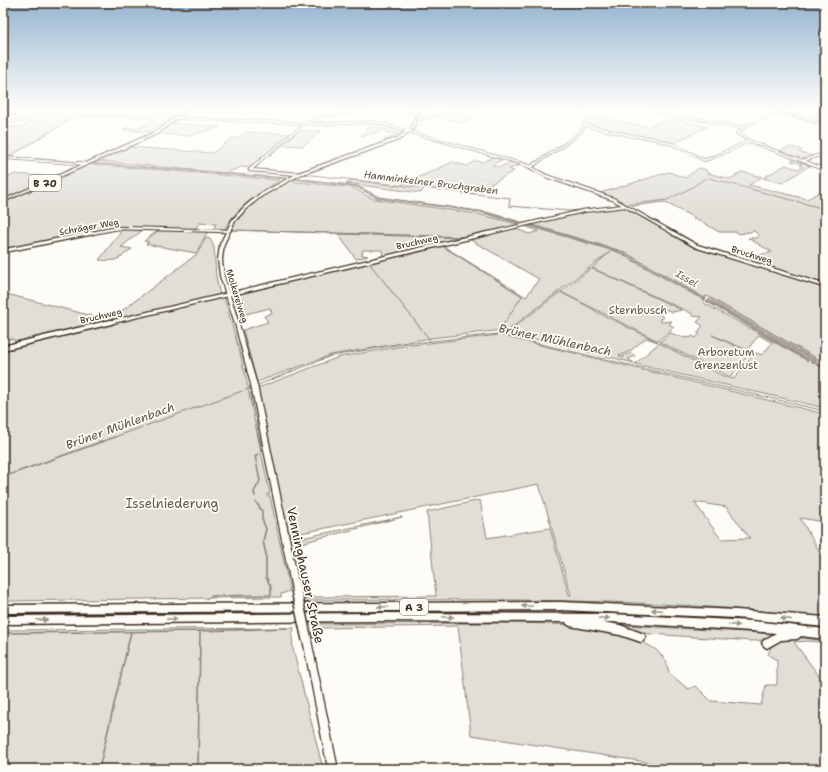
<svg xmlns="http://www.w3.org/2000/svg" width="828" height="772" viewBox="0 0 828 772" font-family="'Shantell Sans',sans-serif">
<rect width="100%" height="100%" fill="#fdfcf7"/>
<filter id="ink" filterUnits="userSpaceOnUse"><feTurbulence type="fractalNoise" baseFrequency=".025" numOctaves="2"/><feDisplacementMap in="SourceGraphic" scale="8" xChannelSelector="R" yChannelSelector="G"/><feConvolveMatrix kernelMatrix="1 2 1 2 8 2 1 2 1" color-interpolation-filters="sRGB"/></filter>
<g filter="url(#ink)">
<path fill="#e1ded7" stroke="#8e847a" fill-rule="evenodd" d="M3 110H36L12 115 19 117 48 110H46H185L169 123 220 127 189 136 152 133 95 159H94L153 132 123 130 128 127C138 132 146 125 153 118L110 116 68 118 64 123 10 156 3 155V131L7 128 24 127 30 121 3 124Z
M189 110 243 111 240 113H185Z
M342 110H368L371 114 321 117 323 124H305C307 122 309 118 312 117 320 112 335 118 342 110Z
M455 110H479L463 116 473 119 461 123 438 116 417 122V113H421L422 115 421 116 424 118Z
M590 115 647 127 671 118 707 127 671 144 648 137H636L585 125Z
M375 122 382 124 376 125 375 127 377 128 387 125 407 131 390 141 384 140 393 138 391 136H395L396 133H387V130L361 136Z
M299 131H321L303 146 283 145 270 155 267 154 251 168 242 167 225 173 98 161 129 147 213 153 232 138 236 139 245 132 287 134 296 132 285 142Z
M791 147 802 150 799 152 813 156 801 160 777 151Z
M494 157 502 160 492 165 500 167 511 162 520 165 509 169 514 171 473 194 424 188 421 193 346 183 350 180 399 186 453 162 467 166 475 161 483 162Z
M795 159 811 165 782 183 763 178 785 165 798 169 803 167 800 165 802 164 791 161Z
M89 164 280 180C259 193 236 207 224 230H213L216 224 199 223 195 229 118 227 3 250V203Z
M699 168 706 170 707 173 730 179 742 172 762 177 749 185 807 199 825 189V284L743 259 772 252 748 238H757L759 235 754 231 739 234 736 232H719L699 220 693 219 695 218 664 202 633 206 631 204 623 205 600 193 669 172 685 178Z
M15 174 54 177 3 200V179Z
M287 181 350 187C359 190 365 196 374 199L478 214 522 225 499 229 498 231 382 258 380 257H383L382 250H363L362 255 368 256 356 259 338 234 466 238 481 234 466 237 230 230C245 207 264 194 287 181Z
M624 207 693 245 825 287V363L709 297 705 296 706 299 618 250 529 224 588 211Z
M527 225 618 252 704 300V303L808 361 706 301 825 369V408L635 364 659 343 725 377 734 379 752 356 757 353 762 355 772 343 759 335 747 350 712 335 750 353 730 377 660 342 670 333 685 338 687 337 690 338 692 336 696 338 700 333 697 332 703 326 697 322 702 317 693 316 691 313 592 268 611 251 507 331 500 329 495 331 431 338 331 355 257 382 243 330 268 322 264 316 272 313 270 308 238 316 231 296 443 246 526 297 539 279 469 239 514 228 529 234 539 231 524 226Z
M123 229 143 230 121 247 132 249C117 259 119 262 99 260Z
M159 230 208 231 196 253 146 244 149 242 144 241Z
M206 238 210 239 214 247 216 276 220 296 107 322 197 254Z
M590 269H593L682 310 672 312 665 309 657 311 664 318 660 319 661 322 672 321 669 324 674 327 658 341 561 292Z
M560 292 595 310V311L658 342 646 338 630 351 619 356 624 358 623 356 631 353 635 356 628 359 634 363 510 333 509 331Z
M3 293 104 319V320L102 322 24 340 18 341 3 337Z
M224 297 240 353 248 387 251 386 253 388 248 390 270 494H267V496H270L290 591 281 594V597L3 601V363L5 349Z
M710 299 825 364V366L708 300Z
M499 335 825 414V522L800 518 825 561V618C651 596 476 600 301 600L289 542 292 540 402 517 297 544 310 597 436 596 427 512 480 500 487 538 550 528 569 595H571L539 484 287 536 258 388 339 357 403 346ZM694 502 726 507 750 538 721 539Z
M521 623 577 625 607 629 639 640 655 649 666 660 669 673 688 689 696 686 711 701 761 705 766 685H777V660L768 655C774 629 805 639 825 641V643L809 641 794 642 825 684V769H692L471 735 458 626 322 628 319 636 310 639 307 624Z
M604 624 779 634 764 640 752 641 636 633Z
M294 628 292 636 293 649 323 769H3V630Z"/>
<path fill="#bbb4ad" stroke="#887d74" d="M3 156 312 180 358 186 379 197 486 212 528 224 525 225 480 212 377 198 356 187 300 180Z
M529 224 624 252 706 299 704 300 618 252 526 225Z
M708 300 825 366V369L706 301Z"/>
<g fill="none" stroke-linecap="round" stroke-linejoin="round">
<path stroke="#887d74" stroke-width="1" d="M9 157 65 123 71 119 69 118 82 110
M303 174 510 198 509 206 570 211 598 208
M709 178 825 209
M626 205 667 200 691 188 707 177
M230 230 465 237
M408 255 442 246 522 296 501 328 502 333
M370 264 430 340
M251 291 405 255
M258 385 331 356 403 344 498 334 825 411
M245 390 252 387
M250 392 255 417
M256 420 259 438
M112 438 242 391"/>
<path stroke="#887d74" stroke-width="1.5" d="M259 437 262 452
M3 477 115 437
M255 496 254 492 260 481C258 473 257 463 255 456L258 454
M207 599 211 596 271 595V587L266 577V554L263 541 266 529 262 519V511L256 502
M3 633 200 631 287 628
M99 769 131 632
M198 769 200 632"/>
<defs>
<path id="minor-far3" d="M649 110 744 128
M781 110 825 125
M822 110 813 115 825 118
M415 112 426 110
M176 118 320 124 375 122 523 164
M584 125 633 136 651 138 672 144 704 160 712 158 749 141 737 133 748 125 783 111
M749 141 811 164
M3 158 86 164
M802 161 820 155H825
M256 164 304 124
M535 164 568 142 581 131 589 115 577 110"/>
<path id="minor-far2" d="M79 163 86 164
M258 163 250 170 299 174
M519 163 528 166 546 176 613 199 675 234
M808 163 825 170
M531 167 536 163
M87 234 118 228 227 231
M485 234 583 211 624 206"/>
<path id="minor-far1" d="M673 233 696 246 825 286
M3 251 92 233
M107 323 489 233"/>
<path id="minor" d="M3 348 111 322"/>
<path id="major" d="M186 110H188L157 134 3 202V200L155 132Z
M412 110H414L417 117 414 128 399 140 300 175 262 196 247 208 235 221 224 244 222 260 224 276 239 324 257 385 300 590 299 593 296 594 293 593 292 590 251 385 235 324 220 276 218 260 220 244 232 220 245 206 260 194 298 173 397 138 412 127 415 117Z
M307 636 310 637 311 640 338 769H328L303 640 304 637Z"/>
<path id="highway" d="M561 602 736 610 825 617V627L736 618 561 610 3 613V605Z
M381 613 611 614 752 621 825 629V639L801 636 800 637 797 639 781 640 767 648 764 646 762 643 764 640 776 633 752 631 611 622H603L620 625 644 634 646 637 644 640 641 642 620 635 570 626 567 624 566 622 381 621 3 624V616Z"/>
</defs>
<use href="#minor-far3" stroke="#3b2a1e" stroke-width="3.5"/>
<use href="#minor-far2" stroke="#3b2a1e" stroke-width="4.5"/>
<use href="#minor-far1" stroke="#3b2a1e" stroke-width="5.5"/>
<use href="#minor" stroke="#3b2a1e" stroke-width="7"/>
<use href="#major" stroke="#3b2a1e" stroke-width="2.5"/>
<use href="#highway" stroke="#3b2a1e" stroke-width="3"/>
<use href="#minor-far3" stroke="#fdfcf7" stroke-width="2"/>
<use href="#minor-far2" stroke="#fdfcf7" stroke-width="2.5"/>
<use href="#minor-far1" stroke="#fdfcf7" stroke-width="3"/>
<use href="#minor" stroke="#fdfcf7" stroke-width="4"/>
<use href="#major" fill="#fdfcf7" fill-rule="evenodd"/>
<use href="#highway" fill="#fdfcf7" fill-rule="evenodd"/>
<path stroke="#3b2a1e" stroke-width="1" d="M769 110 825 126"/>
<defs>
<path id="major-bridge" d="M296 590 307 640"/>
</defs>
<use href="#major-bridge" stroke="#3b2a1e" stroke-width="12" stroke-linecap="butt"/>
<use href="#major-bridge" stroke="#fdfcf7" stroke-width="9"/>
</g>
<defs><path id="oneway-solid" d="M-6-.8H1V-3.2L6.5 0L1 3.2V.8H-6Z"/></defs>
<g fill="#9c938a">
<use href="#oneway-solid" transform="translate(527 606) rotate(180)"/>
<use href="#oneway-solid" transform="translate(383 607) rotate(180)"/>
<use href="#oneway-solid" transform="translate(657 610) rotate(-177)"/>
<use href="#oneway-solid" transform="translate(448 617)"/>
<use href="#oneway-solid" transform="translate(604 618)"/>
<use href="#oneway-solid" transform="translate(172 619) rotate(-1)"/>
<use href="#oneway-solid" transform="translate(786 619) rotate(-175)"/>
<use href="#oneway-solid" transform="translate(42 620)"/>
<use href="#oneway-solid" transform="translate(734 625) rotate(4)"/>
</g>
</g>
<linearGradient id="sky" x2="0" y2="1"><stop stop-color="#96b4d0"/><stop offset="0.5" stop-color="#fefefb"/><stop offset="1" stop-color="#fefefb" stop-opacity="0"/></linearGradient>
<rect width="828" height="218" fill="url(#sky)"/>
<g text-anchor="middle" stroke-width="3.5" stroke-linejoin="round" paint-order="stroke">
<g font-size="9" fill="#3b2a1e" stroke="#fdfcf7">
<text transform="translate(89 227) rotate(-10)" y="3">Schräger Weg</text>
<text transform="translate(417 242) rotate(-13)" y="3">Bruchweg</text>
<text transform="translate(752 255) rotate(17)" y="3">Bruchweg</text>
<text transform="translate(237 296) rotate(73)" y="3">Molkereiweg</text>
<text transform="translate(101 316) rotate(-13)" y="3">Bruchweg</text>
</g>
<g font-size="10" font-style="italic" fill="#615349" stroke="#fdfcf7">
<text transform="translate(431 182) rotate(7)" y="4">Hamminkelner Bruchgraben</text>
<text transform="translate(687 278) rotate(30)" y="4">Issel</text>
</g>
<g fill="#fdfcf7" stroke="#75695f" stroke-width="1">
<rect x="29" y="175" width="32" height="16" rx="3"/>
<rect x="400" y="599" width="28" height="16" rx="3"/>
</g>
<g font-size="10" font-weight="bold" fill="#3b2a1e">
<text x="45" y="187">B 70</text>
<text x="414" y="611">A 3</text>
</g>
<g font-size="11" fill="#64574c" stroke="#fdfcf7">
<text x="638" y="314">Sternbusch</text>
<text x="726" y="356">Arboretum<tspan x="726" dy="13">Grenzenlust</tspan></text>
</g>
<g font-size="12" font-style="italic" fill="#615349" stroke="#fdfcf7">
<text transform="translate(555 340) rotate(12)" y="4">Brüner Mühlenbach</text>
<text transform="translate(120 426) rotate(-20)" y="4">Brüner Mühlenbach</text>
</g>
<g font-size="13" fill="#64574c" stroke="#fdfcf7">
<text x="172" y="508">Isselniederung</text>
</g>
<g font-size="13" fill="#3b2a1e" stroke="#fdfcf7">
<text transform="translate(306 575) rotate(78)" y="5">Venninghauser Straße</text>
</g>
</g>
<rect width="828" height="772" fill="none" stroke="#fdfcf7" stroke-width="16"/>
<rect x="8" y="8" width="812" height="756" fill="none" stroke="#3b2a1e" stroke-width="1.5" filter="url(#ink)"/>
</svg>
